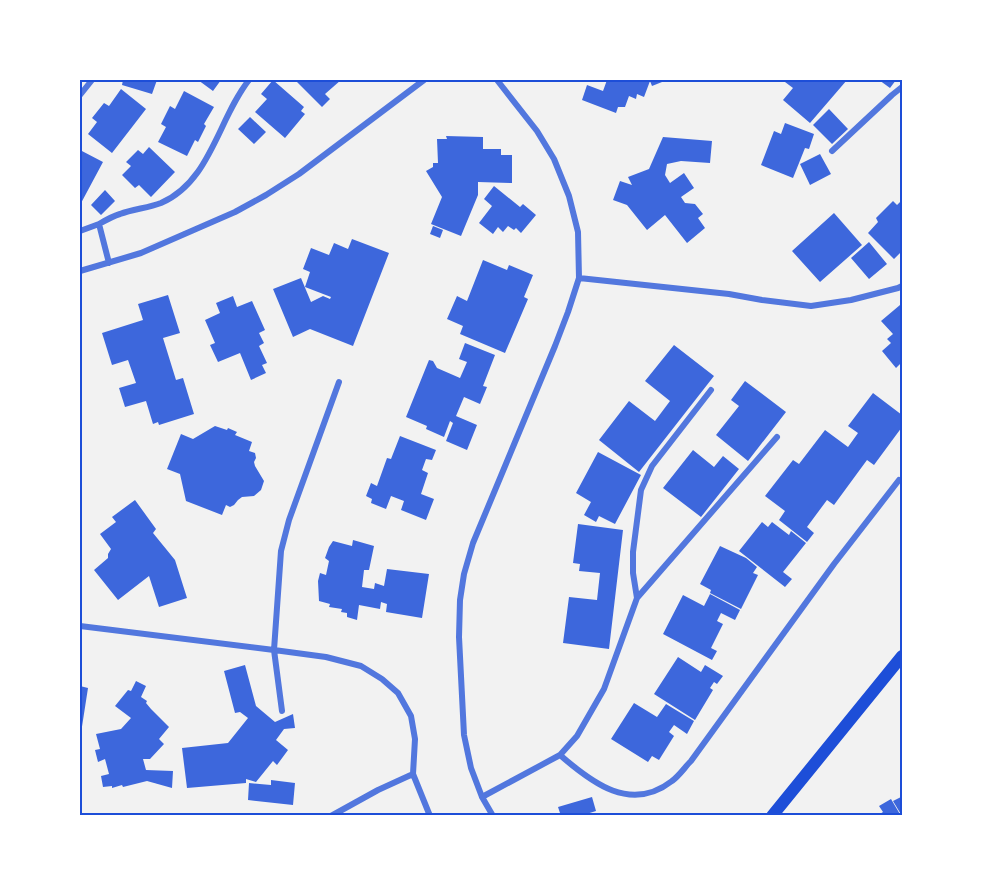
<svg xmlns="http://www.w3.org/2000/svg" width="982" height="895" viewBox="0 0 982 895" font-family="Commissioner,sans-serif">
<rect width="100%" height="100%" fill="#f2f2f2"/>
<path fill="#3d67dc" d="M123 80H157L152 94 122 85Z
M198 80H221L213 91Z
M273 80 304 107 301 111 305 114 285 138 255 112 267 99 261 94Z
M295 80H341L325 94 330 99 322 107Z
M607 80H667L652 86 650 81 644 97 637 94 636 99 629 96 625 107H618L616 113 582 100 587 85 603 91Z
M787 80H847L810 123 783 100 793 88 785 82Z
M879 80H896L890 88Z
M121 89 146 109 112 153 88 134 97 122 92 118 104 103 109 106Z
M184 91 214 107 204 124 206 126 198 142 195 140 187 156 158 142 166 127 161 124 170 106 175 109Z
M829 109 848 129 832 144 813 125Z
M250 117 266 132 254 144 238 129Z
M785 123 814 134 809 149 805 148 793 178 761 165 774 131 781 134Z
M446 136 483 137V149H501V155H512V183L478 182V195L461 236 431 224 442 197 426 171 433 167V163H438L437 139H447Z
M663 137 712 141 710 163 681 161 667 164 665 175 670 183 684 173 694 188 681 197 685 203 695 204 703 214 698 218 705 228 687 243 665 215 647 230 627 205 613 200 620 181 632 185 628 177 649 169Z
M149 147 175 172 151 197 139 185 135 188 122 175 131 166 126 162 138 150 143 154Z
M80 150 103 162 80 205Z
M820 154 831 174 810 185 800 164Z
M494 186 520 207 523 204 536 215 521 233 516 228 514 230 508 226 503 232 498 227 493 234 479 223 492 206 484 199Z
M105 190 115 201 101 215 91 205Z
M902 200V251L894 259 868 233 878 222 876 218 893 201 897 205Z
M834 213 862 245 820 282 792 251Z
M433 226 443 230 440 238 430 234Z
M352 239 389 253 353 346 310 329 293 337 273 289 301 278 311 302 323 296 330 299 331 297 305 287 310 272 303 269 311 248 329 255 334 243 348 249Z
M869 242 887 264 869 279 851 258Z
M483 260 507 270 509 265 533 275 524 297 528 299 505 353 460 334 463 326 447 319 457 296 467 301Z
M168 295 180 333 163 338 176 380 183 378 194 414 159 425 158 422 153 424 146 401 125 407 119 388 136 383 128 360 112 365 102 333 143 320 138 304Z
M233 296 237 307 252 301 265 330 259 333 264 343 259 346 267 363 262 365 266 373 251 380 240 353 218 362 210 345 215 343 205 320 220 313 216 303Z
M900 305 902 307V362L896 368 882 351 891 343 887 339 893 334 881 321Z
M465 343 495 355 483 386 487 387 480 404 464 397 456 416 477 425 467 450 446 441 453 423 450 421 444 437 426 429 427 426 406 417 429 360 433 361 437 368 460 378 467 362 459 359Z
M674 345 714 376 639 472 599 440 629 401 655 421 670 401 645 381Z
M745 381 786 412 748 461 716 435 739 406 731 400Z
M873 393 902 415V427L874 465 867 460 834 505 827 500 807 527 814 533 807 542 779 520 785 511 765 496 793 460 799 464 825 430 848 447 858 433 848 426Z
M215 426 227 430 228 428 237 432 235 435 252 442 249 451 255 453 256 458 254 462 255 466 264 481 261 490 254 496 242 497 238 500 234 505 230 507 226 505 222 515 186 501 180 474 167 469 181 434 193 439Z
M400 436 436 450 432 460 426 459 422 470 428 473 421 494 434 499 426 520 401 510 404 501 391 496 386 509 371 503 372 499 366 496 371 483 377 486 387 458 391 459Z
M693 450 714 467 723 456 739 469 701 517 663 488Z
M598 452 641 475 615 524 599 516 596 522 584 515 591 502 576 493Z
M135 500 156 529 153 533 175 560 187 598 159 607 149 576 118 600 94 570 108 558V554L111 549 100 534 116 522 112 517Z
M762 522 768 527 772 522 789 535 791 531 806 543 783 572 792 579 785 587 739 551Z
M578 524 623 530 609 649 563 643 569 597 597 600 600 573 579 571 580 564 573 563Z
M353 540 374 546 369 570H364L362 587 374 589 375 583 384 586 387 569 429 574 422 618 386 612 387 604 381 602 380 609 359 605 357 620 347 617V613L341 612 342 609 329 607 330 604 319 601 318 581 320 573 326 575 329 561 325 558 329 547 333 541 352 546Z
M720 546 746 558 757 567 753 573 758 575 741 609 710 593 711 590 700 584Z
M710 594 740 610 735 620 721 613 717 621 723 624 711 648 717 651 712 660 663 634 683 595 704 606Z
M678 657 701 672 705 665 723 676 717 684 714 682 710 688 713 690 695 720 654 694Z
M245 665 256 706 275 722 293 714 295 728 284 729 276 740 288 750 277 765 273 761 256 782 246 779V783L187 788 182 748 228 743 248 718 240 712 235 713 224 671Z
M136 681 146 686 141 697 147 701 146 703 151 709 169 727 159 739 164 744 150 759H143L146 770 173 771 172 788 147 781 123 787 122 785 112 788V786L103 787 101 776 109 774 105 759 98 762 95 750 100 749 96 734 121 729 131 718 115 706 128 690 131 691Z
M80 686 88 688 81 733H80Z
M634 703 657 717 666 704 694 721 687 734 674 725 669 732 674 736 659 760 652 756 648 762 611 739Z
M271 780 295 783 293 805 248 800 249 783 271 785Z
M592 797 596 811 580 816H561L558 807Z
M901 797 902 800V816L893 801Z
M891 799 901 816H877L883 812 879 806Z"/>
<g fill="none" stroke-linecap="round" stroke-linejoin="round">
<path stroke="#5277de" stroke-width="6" d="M80 95 92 80
M832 151 892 95 902 87
M80 231 99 224
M109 263 99 224C106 220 113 216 120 214 133 209 148 208 161 203 211 181 218 119 249 80
M80 271 141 253 235 212 266 195 299 174 424 80
M579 278 729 294 762 300 811 306 851 300 898 288 902 286
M637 598 777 437
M80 626 274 650 326 657 361 666 382 679 398 693 411 716 415 739 413 774 430 816
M282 711 274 650 281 551 289 520 339 382
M560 755 577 736 604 689 637 598 633 573V552L641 490 652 466 711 390
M482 797 560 755C592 783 631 813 672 781 679 776 685 767 691 761L834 564 899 480
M331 816 378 790 413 774
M493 816 482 797 471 768 464 735 459 637 460 600 464 574 473 543 555 346 568 312 579 278 578 232 569 196 554 159 537 131 497 80"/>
<path stroke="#1d4ed8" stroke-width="12" d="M772 816 902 656"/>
</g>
<rect width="982" height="895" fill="none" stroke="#ffffff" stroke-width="162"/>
<rect x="81" y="81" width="820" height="733" fill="none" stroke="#1d4ed8" stroke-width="2"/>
</svg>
